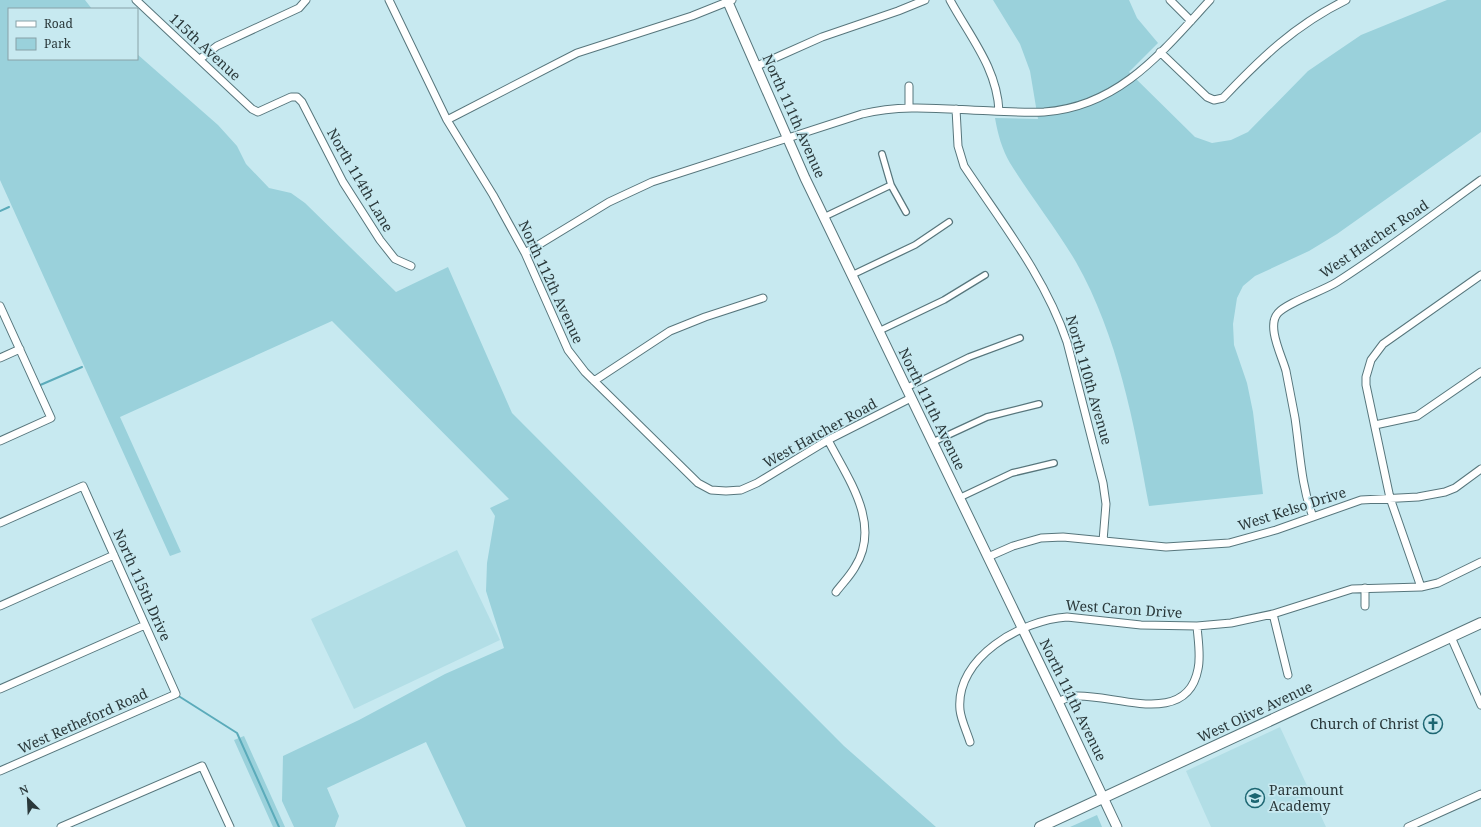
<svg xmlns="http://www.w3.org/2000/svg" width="1481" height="827" viewBox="0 0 1481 827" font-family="'Noto Serif',serif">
<rect width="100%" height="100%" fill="#c7e9f0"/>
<path fill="#b2dee6" d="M457 550 500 640 354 709 311 619Z
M1280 727 1326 827H1211L1186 771Z"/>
<path fill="#9ad1db" d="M0 0H85L92 9H9V59H137V54L218 125 237 146 246 164 269 188 291 193 305 203 396 292 448 267 512 413 844 746 936 827H466L426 742 327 788 339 816 335 827H294L282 801 283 756 359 720 445 674 504 648 486 591 487 563 495 516 490 508 509 499 332 321 120 417 181 552 170 556 0 180Z
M993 0H1129L1137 18 1158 43 1129 72 1195 137 1212 143 1231 140 1248 132 1308 71 1361 35 1447 0H1481V132L1337 234 1309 251 1255 276 1243 286 1237 298 1233 324 1234 345 1247 383 1253 412 1263 494 1149 506C1134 423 1118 336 1076 262 1056 228 1031 197 1010 163 1002 149 998 135 995 118L1038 119 1030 71 1020 44Z
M244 736 285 827H273L234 740Z
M1097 815 1102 827H1070Z"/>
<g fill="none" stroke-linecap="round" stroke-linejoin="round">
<path stroke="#5babba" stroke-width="2" d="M0 211 9 207
M38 386 82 367
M177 695 237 733 279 827"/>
<defs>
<path id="pedestrian" d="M882 154 891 185 906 212
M824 217 891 185
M852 275 915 245 949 222
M879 331 944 300 985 275
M906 388 969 357 1020 338
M933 442 987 417 1039 404
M959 498 1012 473 1054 463"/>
<path id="minor" d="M136 0 252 109 258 112 291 97H297L302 102 343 182 380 240 395 259 411 266
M389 0 447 120 493 195 525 253 568 350 585 372 698 483 711 490 726 491 741 490 757 483 828 440 911 398
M950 0C970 37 997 68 999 111
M1170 0 1191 21
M1160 52 1207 97 1214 100 1223 98C1261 58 1295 25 1346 0
M200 59 217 46 299 8 306 0
M757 66 822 37 898 11 925 0
M909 108V86
M956 109 958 146 964 166C1002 223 1045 277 1067 342L1103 483 1106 504 1103 541
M447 120 577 53 692 16 732 0
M525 253 609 202 652 182 862 114C898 105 934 108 971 110 995 111 1020 113 1044 112 1119 107 1163 51 1210 0
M0 306 51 418 0 441
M0 358 20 349
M594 381 670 331 705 317 763 298
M1375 425 1417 416 1481 372
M828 440C848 479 882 524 855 567 850 576 842 584 836 592
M1313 517C1301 485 1300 452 1295 418 1292 403 1289 386 1286 371 1282 356 1266 326 1278 313 1288 302 1323 291 1337 282 1387 250 1434 214 1481 180
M0 523 83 486 176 694 0 771
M988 557 1013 546 1041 538 1063 537 1166 547 1229 543 1276 530 1361 500 1418 497 1445 492 1455 488 1481 469
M1421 587 1390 498 1366 385V377L1371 360 1383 344 1481 275
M1365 588V606
M0 606 114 555
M1273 614 1288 675
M1451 637 1481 705
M0 689 145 625
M1058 702C1064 699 1070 696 1076 696 1114 694 1187 728 1198 669 1201 656 1198 640 1197 626
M970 742C967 732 961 720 960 710 955 657 1022 620 1067 617L1141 625 1197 626 1231 623 1273 614 1352 589 1421 587 1438 583 1481 562
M61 827 202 766 230 827
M1408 827 1481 794"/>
<path id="tertiary" d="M727 0 805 178 1058 702 1117 827"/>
<path id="secondary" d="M1040 827 1481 623"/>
</defs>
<use href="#pedestrian" stroke="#57767c" stroke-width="8"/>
<use href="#minor" stroke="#57767c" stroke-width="9"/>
<use href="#tertiary" stroke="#57767c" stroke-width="11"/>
<use href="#secondary" stroke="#57767c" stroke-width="12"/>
<use href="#pedestrian" stroke="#fff" stroke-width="5.5"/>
<use href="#minor" stroke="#fff" stroke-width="7"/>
<use href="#tertiary" stroke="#fff" stroke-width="9"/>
<use href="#secondary" stroke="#fff" stroke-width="10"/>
</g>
<defs>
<symbol id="church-ring" viewBox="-11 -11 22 22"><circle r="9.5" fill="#c7e9f0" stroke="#1c6672" stroke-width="1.5"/><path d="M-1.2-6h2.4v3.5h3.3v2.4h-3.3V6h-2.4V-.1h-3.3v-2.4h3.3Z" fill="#1c6672"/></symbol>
<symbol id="school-ring" viewBox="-11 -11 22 22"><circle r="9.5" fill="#c7e9f0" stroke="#1c6672" stroke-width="1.5"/><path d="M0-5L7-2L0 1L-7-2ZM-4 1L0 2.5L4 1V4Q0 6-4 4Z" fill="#1c6672"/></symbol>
</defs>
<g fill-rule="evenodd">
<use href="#church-ring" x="1422" y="713" width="22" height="22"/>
<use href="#school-ring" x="1244" y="787" width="22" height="22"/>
</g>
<g text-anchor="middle" stroke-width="3.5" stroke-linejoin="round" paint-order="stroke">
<g font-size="14" fill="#2a383a" stroke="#c7e9f0">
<text transform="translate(205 47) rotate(43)" y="5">115th Avenue</text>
<text transform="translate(794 116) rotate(66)" y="5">North 111th Avenue</text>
<text transform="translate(360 180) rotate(60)" y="5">North 114th Lane</text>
<text transform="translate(1374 239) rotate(-34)" y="5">West Hatcher Road</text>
<text transform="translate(551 282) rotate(65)" y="5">North 112th Avenue</text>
<text transform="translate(1089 380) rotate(74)" y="5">North 110th Avenue</text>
<text transform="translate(932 409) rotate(64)" y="5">North 111th Avenue</text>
<text transform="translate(820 433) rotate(-29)" y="5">West Hatcher Road</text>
<text transform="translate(1292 509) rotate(-18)" y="5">West Kelso Drive</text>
<text transform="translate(142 585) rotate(66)" y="5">North 115th Drive</text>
<text transform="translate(1124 609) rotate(4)" y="5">West Caron Drive</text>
<text transform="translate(1073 700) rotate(64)" y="5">North 111th Avenue</text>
<text transform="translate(1255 712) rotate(-25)" y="5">West Olive Avenue</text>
<text transform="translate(83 721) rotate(-24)" y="5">West Retheford Road</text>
</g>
<g font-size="14" fill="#2a383a" stroke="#c7e9f0" text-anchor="end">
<text x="1419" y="729">Church of Christ</text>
<text x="1269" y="795" text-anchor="start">Paramount<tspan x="1269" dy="16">Academy</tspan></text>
</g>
</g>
<rect x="8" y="8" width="130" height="52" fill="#c7e9f0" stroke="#88a2a7"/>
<rect x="16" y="21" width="20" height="6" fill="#ffffff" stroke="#88a2a7"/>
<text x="44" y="28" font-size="12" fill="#2a383a">Road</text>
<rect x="16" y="38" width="20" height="12" fill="#9ad1db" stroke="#88a2a7"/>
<text x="44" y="48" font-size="12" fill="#2a383a">Park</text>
<g transform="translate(28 799) rotate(336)" stroke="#c7e9f0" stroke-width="3" paint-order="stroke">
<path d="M0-3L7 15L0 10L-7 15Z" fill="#2a383a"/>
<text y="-6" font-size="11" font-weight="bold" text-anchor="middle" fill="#2a383a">N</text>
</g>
</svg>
